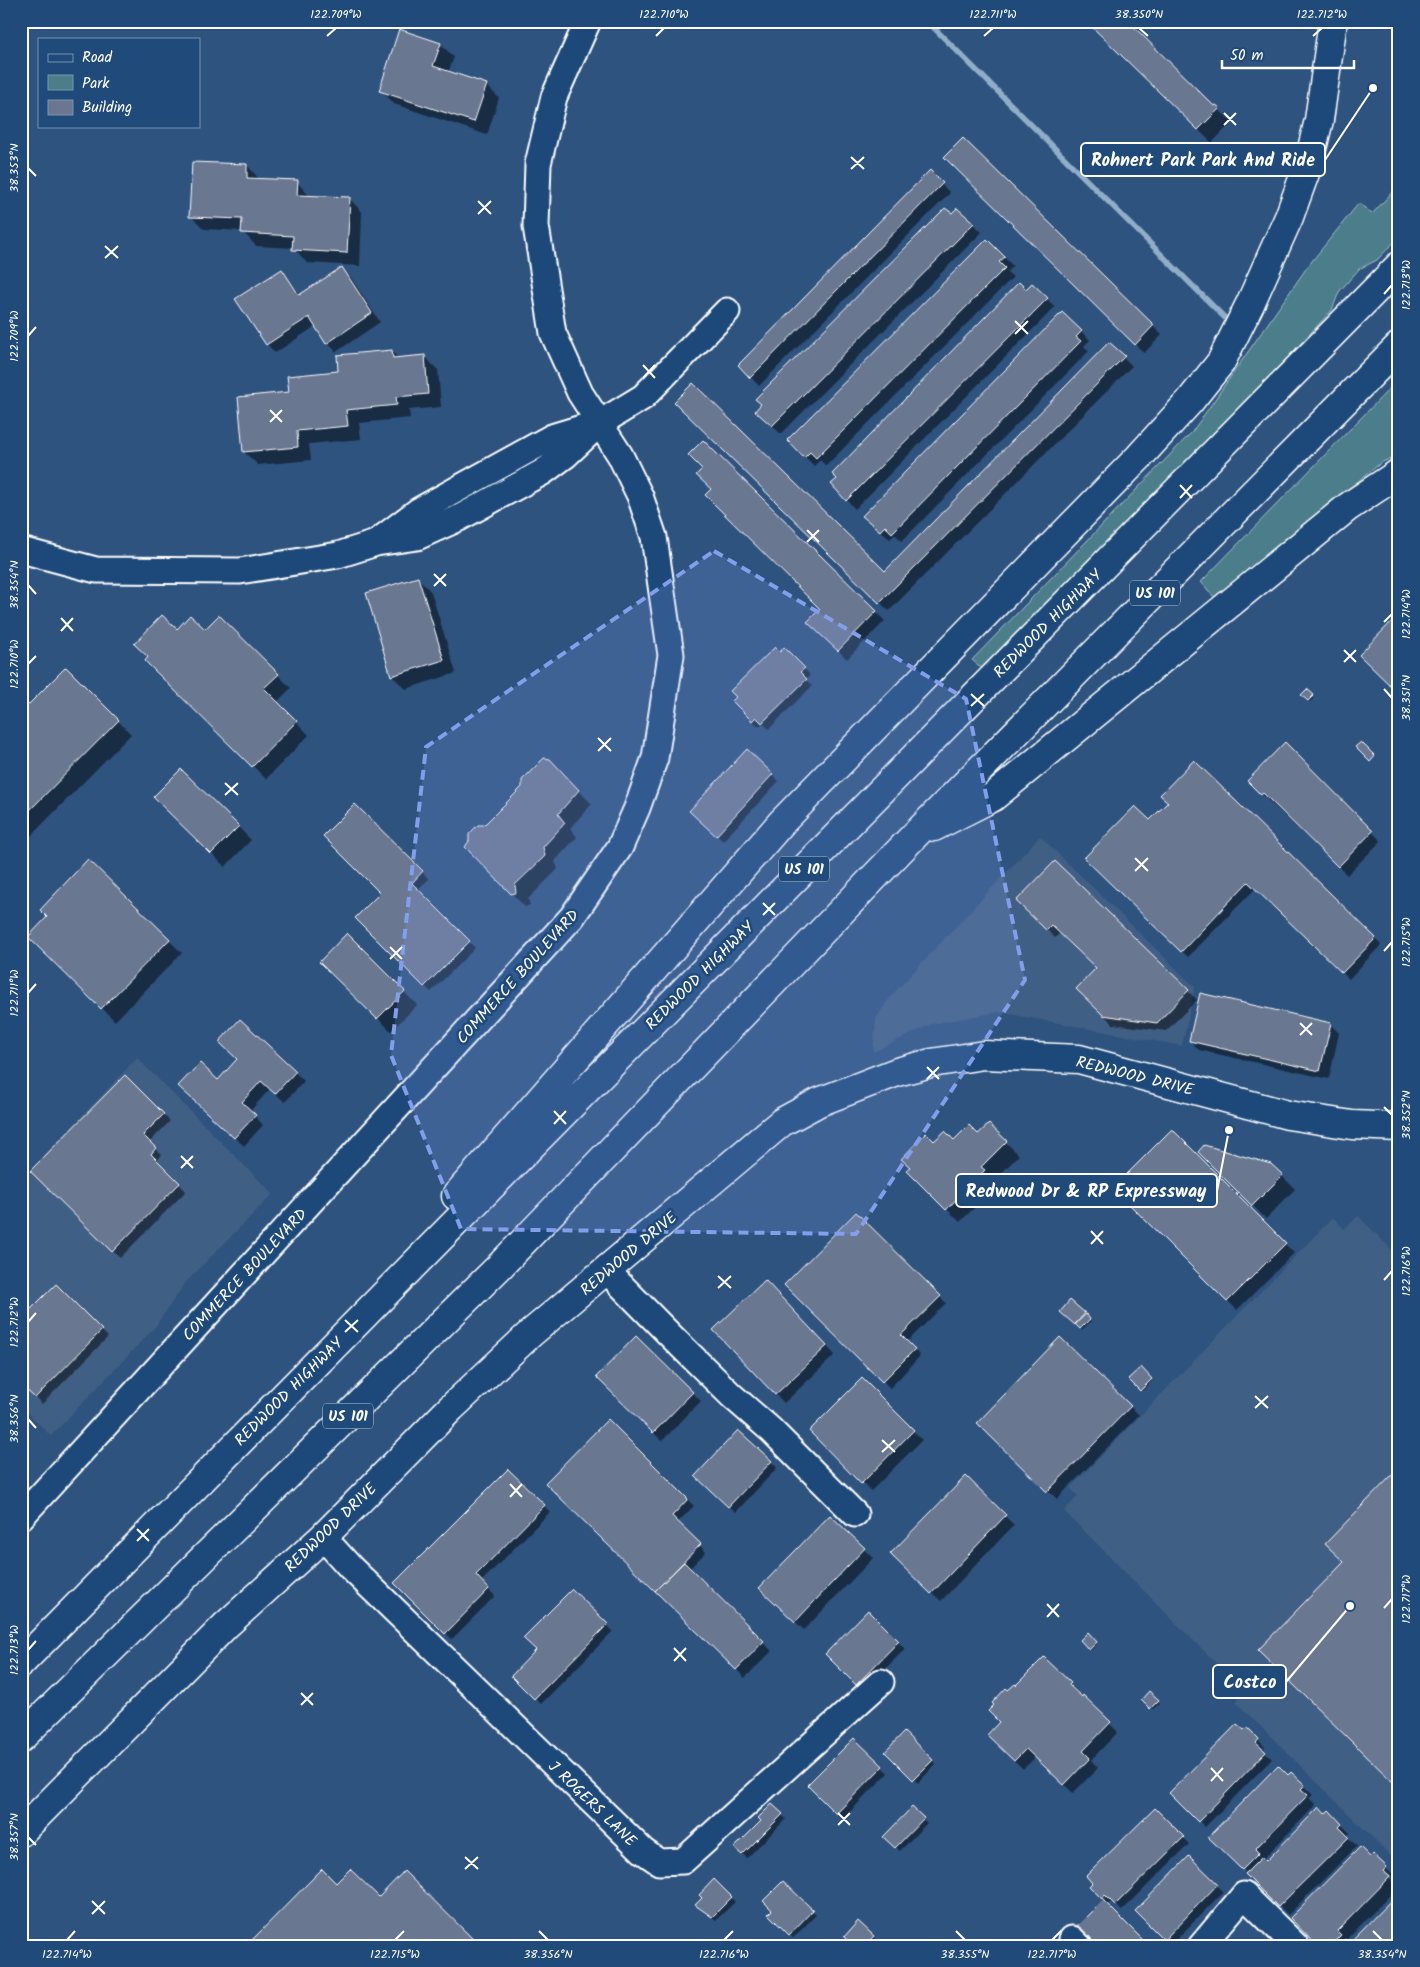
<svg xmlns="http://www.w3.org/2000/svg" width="1420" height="1967" viewBox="0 0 1420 1967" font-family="Kalam,sans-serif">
<rect width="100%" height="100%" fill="#2e537f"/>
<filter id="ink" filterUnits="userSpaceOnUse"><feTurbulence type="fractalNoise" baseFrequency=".02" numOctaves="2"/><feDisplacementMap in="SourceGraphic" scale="10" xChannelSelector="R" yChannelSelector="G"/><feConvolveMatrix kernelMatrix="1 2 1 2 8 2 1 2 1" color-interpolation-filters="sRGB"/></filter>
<g filter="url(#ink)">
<path fill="#405e84" d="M1040 836 1195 987 1182 1046 998 1012 932 1024 873 1052 876 1018 891 996Z
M137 1058 273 1194 186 1282 155 1327 51 1436 21 1406V1180Z
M1358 1216 1399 1257V1864L1236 1702 1244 1691 1064 1511 1078 1496 1070 1488 1333 1217 1344 1229Z"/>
<path fill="#4c7e8a" stroke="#a6bec4" d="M1399 185V237L1377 260 1359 269 1339 292 1332 310 1201 450 985 671 972 660 1192 432 1308 266 1359 203 1372 214Z
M1399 379V456L1382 462 1214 597 1201 582Z"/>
<path fill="#0007" d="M499 21H512L508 27Z
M1088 21 1214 108 1216 107 1232 122 1212 143Z
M440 44 454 57 448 73 486 85 499 98 487 135 394 104 381 90Z
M963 140 1162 335 1144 353 945 157Z
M247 165 260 180 297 182 310 197 349 198 362 212 360 266 307 263 294 248 256 246 242 231 204 229 191 216Z
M930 172 950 193 759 386 739 365Z
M952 215 973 224 982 232 781 434 765 419Z
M987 241 1013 266 1007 272 1013 277 826 466 820 460 814 466 789 440Z
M342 269 351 278 380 322 336 352 316 326 275 353 267 344 281 270 301 295Z
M1032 284 1055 307 855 509 847 500Z
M1062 313 1090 340 1084 346 1089 351 902 541 895 534 890 539 872 524Z
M1109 343 1132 366 889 611 676 402 885 573Z
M392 351 399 359 424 356 438 370 441 407 409 410 410 418 359 423 361 439 309 444 311 460 258 465 244 452 290 393Z
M703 442 885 621 847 659 809 622 822 609 712 489Z
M418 578 431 592 456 673 406 689 392 676Z
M219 616 291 688 277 702 309 735 266 779 146 661 177 631H205Z
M784 649 810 675 806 680 812 686 769 729 763 723 759 727 733 701Z
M66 669 131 734 21 846V714Z
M1307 691 1314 698 1310 702 1303 695Z
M1285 744 1381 841 1347 875 1248 781Z
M747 751 779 781 723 841 697 817Z
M547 759 592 804 570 828 577 837 555 861 558 869 528 899 530 905 525 907 466 847 524 787Z
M1194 762 1381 945 1349 979 1256 888 1188 957 1086 858 1150 822 1169 803Z
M181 770 251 840 225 867 155 797Z
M355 806 429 879 417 890 475 948 431 992 357 918 382 893Z
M88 861 182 953 115 1021 30 937 49 917Z
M1055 863 1197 1000 1166 1031 1113 1024 1078 989 1097 968 1061 932 1055 938 1018 901Z
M347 935 417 1005 391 1031 321 962Z
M240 1021 304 1081 285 1102 270 1089 250 1111 263 1125 244 1146 189 1095 218 1082 239 1060Z
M1330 1024 1339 1033 1329 1079 1199 1050 1190 1041Z
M125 1076 170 1121 149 1143 162 1155 156 1161 186 1191 120 1258 32 1171Z
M989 1126 1019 1155 994 1181 998 1184 960 1222 908 1170 935 1143 954 1142 978 1136Z
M1172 1131 1294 1253 1237 1310 1115 1188Z
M1200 1152 1271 1165 1295 1189 1266 1219Z
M856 1214 946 1303 907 1342 920 1356 890 1388 786 1285Z
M56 1286 108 1337 42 1404 21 1383Z
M774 1291 835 1355 784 1403 714 1330Z
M1084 1314 1091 1321 1082 1330 1068 1318Z
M636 1338 701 1401 662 1441 598 1377Z
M1060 1339 1139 1415 1057 1499 978 1423Z
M1141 1369 1152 1381 1142 1391 1130 1379Z
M862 1380 922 1440 871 1491 811 1431Z
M608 1421 694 1506 677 1523 706 1552 689 1569 772 1651 745 1678 547 1483Z
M771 1461 777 1468 736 1512 703 1483Z
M508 1470 550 1512 481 1582 495 1596 452 1639 395 1583Z
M966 1478 1014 1525 941 1601 892 1554Z
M830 1517 873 1558 804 1630 761 1588Z
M572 1590 613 1631 541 1704 512 1676 538 1650Z
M868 1612 905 1649 864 1690 827 1654Z
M1088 1634 1097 1644 1091 1650 1081 1640Z
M1044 1659 1079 1693 1077 1695 1082 1699 1083 1697 1118 1732 1091 1760 1098 1768 1073 1793 1036 1757 1023 1769 988 1735 1001 1722 1009 1692Z
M1149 1693 1160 1703 1153 1709 1143 1700Z
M1247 1729 1265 1747 1262 1750 1272 1759 1205 1827 1170 1793Z
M905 1734 936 1764 918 1783 886 1752Z
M854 1740 888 1773 843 1819 809 1785Z
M1291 1774 1313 1795 1309 1798 1316 1805 1263 1859 1266 1862 1329 1812 1350 1833 1347 1836 1357 1846 1288 1915 1210 1836Z
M772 1805 786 1819 747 1858 736 1848 763 1821Z
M912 1809 927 1823 900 1851 885 1837Z
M1155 1810 1189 1844 1122 1911 1112 1901 1107 1906 1147 1946H1093L1076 1929 1105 1900 1091 1886Z
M1373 1856 1395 1877 1393 1878 1386 1872 1385 1874 1398 1887 1345 1941 1349 1945 1399 1946H1319Z
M1189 1858 1223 1892 1171 1945 1137 1911Z
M714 1881 735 1902 716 1920 701 1909 704 1898Z
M783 1882 816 1915 793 1938 769 1914 774 1910Z
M858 1923 877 1941 872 1946H855Z"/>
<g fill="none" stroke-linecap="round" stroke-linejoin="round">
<path stroke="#91aec8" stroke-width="5.5" d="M927 21 1225 318
M1397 495 1399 498"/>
</g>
<path fill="#6b7791" stroke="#fff" d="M1086 21H1128L1214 106 1216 105 1220 108 1198 130Z
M399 29 441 43 433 66 487 84 474 122 379 91Z
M963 138 1154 325 1135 345 944 157Z
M192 162 247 164V178L298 180 297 195 350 197 347 253 292 250 293 236 241 233 242 219 189 217Z
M930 170 943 183 750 378 738 365Z
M945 208 952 213 957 208 974 223 772 426 755 411 761 404 755 399Z
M987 239 1005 257 999 262 1005 268 816 458 810 452 804 458 787 440Z
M342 267 372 313 326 344 309 317 266 345 235 299 282 269 299 295Z
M1019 282 1026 289 1032 283 1048 298 846 501 831 484 837 479 832 474Z
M1062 312 1082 331 1076 337 1081 341 892 533 885 526 880 531 862 516Z
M1109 342 1125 356 879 603 674 402 693 383 885 571Z
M392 350 393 358 425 355 428 394 396 397 397 405 346 410 348 426 297 431 298 447 243 452 238 397 289 392 287 376 338 371 337 355Z
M703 440 877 611 838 651 807 622 820 609 705 495 711 489 696 475 702 469 688 455Z
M418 577 444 660 391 676 366 593Z
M1399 614V694L1359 655Z
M162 615 177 629 190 615 205 629 219 615 279 674 264 688 297 721 252 767 145 661 148 657 134 644Z
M775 647 780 652 784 647 805 668 800 672 807 679 762 723 756 717 752 721 732 701 736 697 730 691Z
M66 667 119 720 21 819V712Z
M1307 689 1314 695 1308 701 1301 695Z
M1285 742 1373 831 1338 867 1263 793 1261 795 1247 781Z
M1361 742 1375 756 1370 762 1355 747Z
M747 749 773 774 716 836 689 811Z
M544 758 550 759 579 790 558 814 565 823 543 847 545 856 515 885 516 893 511 894 465 847 469 841V834L478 825H484L522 787V780Z
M1194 760 1376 938 1342 973 1248 882 1181 952 1084 858 1135 806 1150 820 1168 802 1160 795Z
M181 769 239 826 211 854 153 797Z
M355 804 423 871 412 883 470 941 424 987 355 918 380 893 323 836Z
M88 859 170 939 101 1009 28 937 47 917 40 910Z
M1055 861 1189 990 1157 1023 1103 1015 1076 989 1096 968 1051 925 1046 930 1016 901Z
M347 933 405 991 377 1019 319 962Z
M1200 993 1331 1023 1320 1071 1189 1041Z
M240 1019 296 1071 275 1094 261 1081 242 1102 256 1115 234 1138 178 1086 200 1063 218 1080 237 1059 219 1042Z
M125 1075 164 1114 143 1135 156 1148 151 1154 180 1183 112 1252 30 1171Z
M989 1124 1007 1141 981 1167 985 1170 946 1210 906 1170 910 1167 901 1159 926 1133 934 1141 945 1131 954 1140 969 1125 978 1134Z
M1172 1129 1286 1243 1227 1302 1113 1188Z
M1204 1145 1271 1164 1283 1175 1252 1206 1198 1152Z
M856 1212 941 1296 901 1335 915 1349 882 1382 784 1285Z
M765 1280 827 1346 775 1395 713 1330Z
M56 1284 102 1330 35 1398 21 1385V1319Z
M1070 1300 1085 1313 1075 1325 1060 1312Z
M1086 1314 1090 1319 1080 1329 1075 1324Z
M636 1336 693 1392 653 1433 596 1377Z
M1060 1337 1131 1406 1047 1492 977 1423Z
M1141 1367 1152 1379 1140 1391 1128 1379Z
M862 1378 914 1430 861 1484 809 1431Z
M608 1419 688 1499 672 1516 701 1544 655 1591 545 1483Z
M738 1430 772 1461 728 1507 695 1476Z
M508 1469 545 1505 476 1575 489 1589 445 1634 394 1583Z
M1397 1470 1399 1472V1788L1258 1650 1344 1562 1325 1544Z
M966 1476 1006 1515 931 1594 890 1554Z
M830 1515 865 1548 795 1622 759 1588Z
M684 1562 764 1641 736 1670 655 1591Z
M572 1589 608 1624 534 1699 511 1676 536 1650 523 1638Z
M868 1610 899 1641 856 1685 825 1654Z
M1088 1632 1097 1642 1089 1650 1080 1640Z
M1044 1657 1071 1683 1069 1685 1082 1697 1083 1695 1111 1722 1083 1751 1090 1758 1064 1785 1026 1749 1014 1761 987 1735 999 1722 988 1711 994 1705 992 1703 1006 1688 1008 1690 1015 1684 1016 1685Z
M1149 1691 1159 1700 1150 1709 1141 1700Z
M1237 1724 1244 1730 1247 1727 1259 1739 1256 1743 1266 1752 1198 1822 1169 1793Z
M904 1732 933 1760 913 1780 885 1752Z
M854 1738 883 1766 836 1814 807 1785Z
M1278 1765 1288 1775 1291 1772 1305 1785 1301 1789 1308 1795 1255 1849 1259 1853 1242 1870 1208 1837Z
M772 1804 783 1814 742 1855 734 1848 761 1821 758 1818Z
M912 1807 924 1818 895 1848 883 1837Z
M1319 1807 1325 1814 1329 1810 1342 1824 1339 1827 1349 1837 1278 1907 1245 1874 1262 1857 1266 1861Z
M1155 1808 1184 1837 1115 1905 1105 1895 1102 1899 1089 1886 1092 1883 1086 1876Z
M1360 1847 1370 1857 1373 1854 1387 1867 1383 1871 1390 1877 1337 1931 1341 1935 1330 1946H1317L1290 1918Z
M1189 1856 1218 1884 1164 1940 1135 1911Z
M322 1869 336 1883 350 1869 379 1897 404 1871 478 1944 476 1946H254L250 1942Z
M714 1879 732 1897 712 1917 695 1905 702 1898 699 1895Z
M783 1881 813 1910 789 1935 768 1914 772 1910 763 1901Z
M1399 1892V1946H1338L1345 1939 1349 1943Z
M1103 1900 1146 1943 1143 1946H1091L1074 1929Z
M858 1921 874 1936 864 1946H853L844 1937Z"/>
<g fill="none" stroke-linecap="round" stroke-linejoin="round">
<defs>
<path id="minor" d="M377 542 418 511 552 437 595 424
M21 550 96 570 240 571 338 555 376 543 417 537 459 518 543 472 566 455 600 423 643 397 727 311
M607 1271 672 1337 732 1396 771 1430 855 1514
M21 1517 572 917 620 847 637 808 655 758 671 655 654 537 640 496 620 455 580 393 553 333 536 226 538 164 554 97 588 21
M323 1537 351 1568 643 1851 659 1862 683 1861 881 1682
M1072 1939 1079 1946
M1201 1946 1244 1895 1296 1946"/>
<path id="major" d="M21 1832 226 1625 323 1537 451 1408 530 1334 782 1122 819 1102 897 1072 931 1063 984 1055 1079 1059 1288 1115 1352 1125 1399 1127"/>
<path id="highway" d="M934 827 993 797 1348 507 1399 473
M456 1196 782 822 1139 457 1190 401 1221 362 1250 304 1289 217 1308 165 1319 120 1333 21
M21 1663 1399 266
M21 1738 497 1269 911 839 1399 346"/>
</defs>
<use href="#minor" stroke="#fff" stroke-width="29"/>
<use href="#major" stroke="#fff" stroke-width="31"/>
<use href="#highway" stroke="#fff" stroke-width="31"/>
<use href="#minor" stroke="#1f4a7a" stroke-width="25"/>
<use href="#major" stroke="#1f4a7a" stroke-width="28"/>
<use href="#highway" stroke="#1f4a7a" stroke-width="28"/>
</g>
</g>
<path fill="#839eea" fill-opacity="0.2" stroke="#839eea" stroke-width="4" stroke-dasharray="10 6" stroke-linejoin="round" d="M714 551 966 699 1025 980 856 1234 461 1229 391 1055 426 747Z"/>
<path fill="none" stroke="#fff" stroke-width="2" d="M1139 28 1148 36M327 36 336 28M656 36 664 28M984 36 993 28M1313 36 1322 28M1224 113 1236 125M1224 125 1236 113M851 157 864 169M28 168 36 176M851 169 864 157M478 201 491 214M478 214 491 201M105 246 118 258M105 258 118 246M1384 294 1392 285M1015 321 1028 334M1015 334 1028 321M28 336 36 327M643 365 655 378M643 378 655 365M270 410 282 422M270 422 282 410M1180 485 1192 498M1180 498 1192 485M807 530 819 542M807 542 819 530M434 574 446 586M28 585 36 594M434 586 446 574M61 618 73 631M1384 622 1392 614M61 631 73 618M1344 650 1356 662M1344 662 1356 650M28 664 36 656M1384 689 1392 698M971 694 984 706M971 706 984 694M598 738 611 751M598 751 611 738M225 783 238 795M225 795 238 783M1135 858 1148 871M1135 871 1148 858M763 903 775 915M763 915 775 903M390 947 402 959M1384 951 1392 942M390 959 402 947M28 993 36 984M1300 1023 1312 1035M1300 1035 1312 1023M927 1067 939 1079M927 1079 939 1067M1384 1107 1392 1115M554 1111 566 1124M554 1124 566 1111M181 1156 193 1168M181 1168 193 1156M1091 1231 1103 1244M1091 1244 1103 1231M718 1276 731 1288M1384 1280 1392 1271M718 1288 731 1276M345 1320 358 1332M28 1322 36 1313M345 1332 358 1320M1255 1396 1268 1408M1255 1408 1268 1396M28 1419 36 1428M882 1440 895 1452M882 1452 895 1440M510 1484 522 1497M510 1497 522 1484M137 1529 149 1541M137 1541 149 1529M1047 1604 1059 1617M1384 1608 1392 1599M1047 1617 1059 1604M674 1648 686 1661M28 1650 36 1641M674 1661 686 1648M301 1693 313 1705M301 1705 313 1693M1211 1768 1223 1781M1211 1781 1223 1768M838 1813 850 1825M838 1825 850 1813M28 1837 36 1845M465 1857 478 1869M465 1869 478 1857M92 1901 105 1914M92 1914 105 1901M539 1931 548 1940M956 1931 965 1940M1373 1931 1382 1940M67 1940 75 1931M395 1940 404 1931M724 1940 733 1931M1052 1940 1061 1931"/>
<g text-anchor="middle" stroke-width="5" stroke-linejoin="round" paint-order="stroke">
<g fill="#1f4a7a" stroke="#bcc9d7" stroke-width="1">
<rect x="1130" y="580.5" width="50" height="25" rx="4"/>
<rect x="779" y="856.5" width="50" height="25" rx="4"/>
<rect x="323" y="1403.5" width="50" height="25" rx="4"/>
</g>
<g font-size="15" font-weight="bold" fill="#fff">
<text x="1155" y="598">US 101</text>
<text x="804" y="874">US 101</text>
<text x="348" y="1421">US 101</text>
</g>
<g font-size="16" fill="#fff" stroke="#1f4a7a">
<text transform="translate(1047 623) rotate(-45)" y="6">REDWOOD HIGHWAY</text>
<text transform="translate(699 975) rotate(-45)" y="6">REDWOOD HIGHWAY</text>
<text transform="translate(517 976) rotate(-48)" y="6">COMMERCE BOULEVARD</text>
<text transform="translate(1135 1075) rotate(14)" y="6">REDWOOD DRIVE</text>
<text transform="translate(628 1253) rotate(-40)" y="6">REDWOOD DRIVE</text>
<text transform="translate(244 1274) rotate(-47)" y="6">COMMERCE BOULEVARD</text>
<text transform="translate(288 1391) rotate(-45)" y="6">REDWOOD HIGHWAY</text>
<text transform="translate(330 1527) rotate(-44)" y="6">REDWOOD DRIVE</text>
<text transform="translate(593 1803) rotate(44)" y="6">J ROGERS LANE</text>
</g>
</g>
<path fill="none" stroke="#fff" stroke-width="2" d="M1373 88L1325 160M1229 1130L1217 1191M1350 1606L1286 1682"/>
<g fill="#fff" stroke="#1f4a7a" stroke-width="2">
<circle cx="1373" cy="88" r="5"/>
<circle cx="1229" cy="1130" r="5"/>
<circle cx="1350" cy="1606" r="5"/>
</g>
<g fill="#1f4a7a" stroke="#fff" stroke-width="2">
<rect x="1081" y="143" width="244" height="33" rx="5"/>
<rect x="956" y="1174" width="261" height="33" rx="5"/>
<rect x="1213" y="1665" width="73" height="33" rx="5"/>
</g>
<g font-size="18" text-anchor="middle" font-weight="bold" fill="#fff">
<text x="1203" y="166">Rohnert Park Park And Ride</text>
<text x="1086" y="1197">Redwood Dr &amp; RP Expressway</text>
<text x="1250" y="1688">Costco</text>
</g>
<rect width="1420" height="1967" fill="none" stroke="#1f4a7a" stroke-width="55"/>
<rect x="38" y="38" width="162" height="90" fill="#1f4a7a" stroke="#7992af"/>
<rect x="48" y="54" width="25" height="8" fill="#1f4a7a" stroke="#7992af"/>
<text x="82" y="62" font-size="15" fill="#ffffff">Road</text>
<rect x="48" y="75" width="25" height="15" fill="#4c7e8a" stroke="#7992af"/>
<text x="82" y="88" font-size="15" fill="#ffffff">Park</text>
<rect x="48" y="100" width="25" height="15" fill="#6b7791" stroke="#7992af"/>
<text x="82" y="112" font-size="15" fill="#ffffff">Building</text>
<path d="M1222 60v8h132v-8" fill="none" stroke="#ffffff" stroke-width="2.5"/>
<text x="1230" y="60" font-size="15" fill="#ffffff" stroke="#1f4a7a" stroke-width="4" paint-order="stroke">50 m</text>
<rect x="28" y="28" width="1364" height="1912" fill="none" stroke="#fff" stroke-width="2"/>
<g font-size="12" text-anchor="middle" fill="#fff">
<text x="336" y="18">122.709°W</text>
<text x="664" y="18">122.710°W</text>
<text x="993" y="18">122.711°W</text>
<text x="1139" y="18">38.350°N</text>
<text x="1322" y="18">122.712°W</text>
<text transform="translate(14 168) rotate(-90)" y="4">38.353°N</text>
<text transform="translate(1406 285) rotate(-90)" y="4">122.713°W</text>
<text transform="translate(14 336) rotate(-90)" y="4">122.709°W</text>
<text transform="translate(14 585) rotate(-90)" y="4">38.354°N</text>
<text transform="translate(1406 614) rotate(-90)" y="4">122.714°W</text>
<text transform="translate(14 664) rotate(-90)" y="4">122.710°W</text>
<text transform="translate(1406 698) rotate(-90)" y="4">38.351°N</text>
<text transform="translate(1406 942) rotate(-90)" y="4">122.715°W</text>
<text transform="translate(14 993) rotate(-90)" y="4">122.711°W</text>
<text transform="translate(1406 1115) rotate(-90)" y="4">38.352°N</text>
<text transform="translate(1406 1271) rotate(-90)" y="4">122.716°W</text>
<text transform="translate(14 1322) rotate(-90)" y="4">122.712°W</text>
<text transform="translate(14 1419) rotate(-90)" y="4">38.356°N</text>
<text transform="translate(1406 1599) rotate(-90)" y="4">122.717°W</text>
<text transform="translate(14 1650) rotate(-90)" y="4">122.713°W</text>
<text transform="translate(14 1837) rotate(-90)" y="4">38.357°N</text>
<text x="67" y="1958">122.714°W</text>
<text x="395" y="1958">122.715°W</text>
<text x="548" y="1958">38.356°N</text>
<text x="724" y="1958">122.716°W</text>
<text x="965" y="1958">38.355°N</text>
<text x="1052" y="1958">122.717°W</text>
<text x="1382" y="1958">38.354°N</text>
</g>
</svg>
